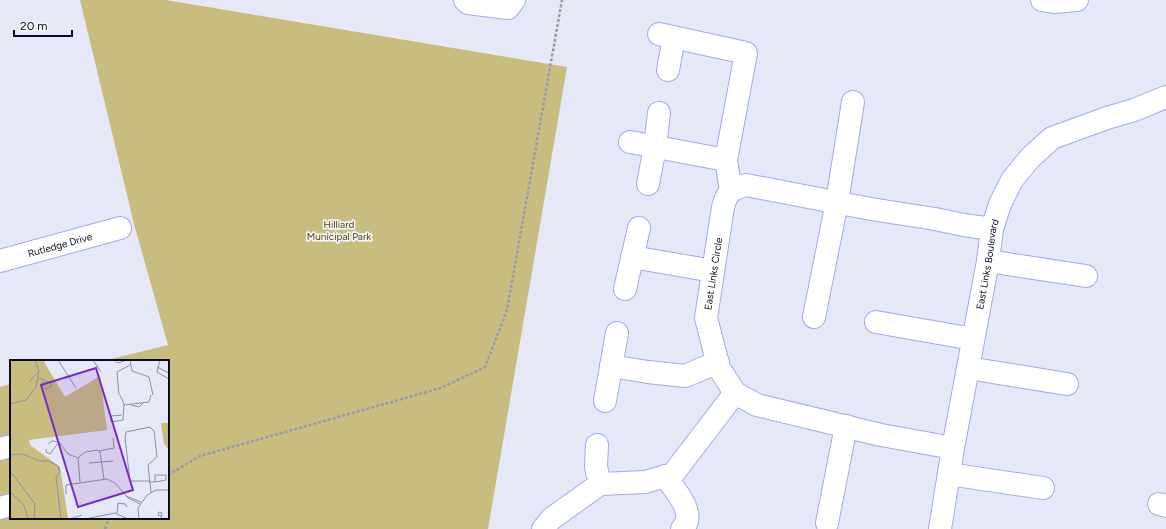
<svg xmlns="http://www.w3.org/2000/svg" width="1166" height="529" viewBox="0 0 1166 529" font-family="Figtree,sans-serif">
<rect width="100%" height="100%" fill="#e5e8f7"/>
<path fill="#c8bc7f" d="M80 0H166L567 67 488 529H0V387L11 384V518H168V361H103L168 345 134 224Z"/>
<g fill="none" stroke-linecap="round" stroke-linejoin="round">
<defs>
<g id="minor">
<path d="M465 0 468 3 508 8 514 0"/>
<path d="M1042 0 1054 2 1077 0"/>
<path d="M659 34 746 53 726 160 731 191"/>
<path d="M668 70 674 38"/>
<path d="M630 142 726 160"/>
<path d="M648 184 655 147 659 113"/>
<path d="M632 257 713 271"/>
<path id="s1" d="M0 261 120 228"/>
<path d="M988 261 1086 276"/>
<path d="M625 289 639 228"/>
<path d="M814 317 837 202 853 102"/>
<path d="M876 322 973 339"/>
<path d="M611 366 648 372 685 376 718 362"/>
<path d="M968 368 1067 384"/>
<path d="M605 401 617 333"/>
<path d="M597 445 596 467 600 484"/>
<path id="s2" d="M953 448 881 435 757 405 735 393 719 368 706 318 723 207C727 192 731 189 746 185L871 209 935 219 964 225 992 229"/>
<path d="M0 449 11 446"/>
<path d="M949 474 1043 488"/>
<path d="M665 476C674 489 698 514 682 529"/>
<path d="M1159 504 1166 506"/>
<path d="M0 508 11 505"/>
<path d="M827 523 846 426"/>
<path d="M543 529 551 519 600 484 645 482 673 474 735 393"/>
<path id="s3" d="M940 529 953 448 988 261 992 229 1000 204 1012 180 1030 158 1052 138 1107 118 1134 110 1166 97"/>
</g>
</defs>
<use href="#minor" stroke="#a1a9f2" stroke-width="24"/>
<path stroke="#9799ac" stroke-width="2.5" stroke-dasharray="3 2" stroke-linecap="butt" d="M168 475 200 456 441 388 485 367 507 310 562 0
M105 529 108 520 109 518"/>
<use href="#minor" stroke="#fff" stroke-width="22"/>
</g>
<g text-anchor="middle" stroke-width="3.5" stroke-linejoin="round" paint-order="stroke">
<g font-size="10" fill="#463f1a" stroke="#f6f6f6">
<text x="339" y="228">Hilliard<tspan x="339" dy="12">Municipal Park</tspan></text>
</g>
<g font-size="10" fill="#0b0b25" stroke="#f6f6f6">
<text dy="4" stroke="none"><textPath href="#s1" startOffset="62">Rutledge Drive</textPath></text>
<text dy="4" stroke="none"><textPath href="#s3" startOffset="269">East Links Boulevard</textPath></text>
<text dy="4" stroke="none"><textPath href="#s2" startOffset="352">East Links Circle</textPath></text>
</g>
</g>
<g transform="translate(10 360)">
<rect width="159" height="159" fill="#e5e8f7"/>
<path d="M0 0H33L55 37 90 16 97 70 19 80 20 85 50 107 58 159H0ZM151 63H159V90L154 84Z" fill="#c8bc7f"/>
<path fill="none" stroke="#8e90a3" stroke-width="1" d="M48 0 66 28M83 0 91 12M104 0 108 3 117 0M120 0 122 11 139 17 143 35M150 0 147 12 159 19M147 7 159 13M29 18 39 22 42 26 36 29 32 24 34 21M19 22 29 11M109 35 107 12 120 5M110 35 114 44 113 60 101 62V56L112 55M0 44 16 40 26 27 29 11 25 0M114 45 139 42 141 35M121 45 129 47 133 43M38 84 42 81 49 82 58 94 68 98M36 89V92L40 94 49 82M89 91 104 88 103 78M0 95 12 94 30 101H39L48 106 50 112 46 117 51 159M79 103 103 101M0 106 1 112 25 144 24 159M139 121H120L115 78 116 72 140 67 144 71 147 97 138 105 141 132M70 122 68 98 75 92 87 90 90 92 94 119M139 122H145L156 120V115H145V122M0 132 14 145 18 159M56 134V125L97 119 105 123 118 138 130 144M116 136 131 142M107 153 108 143 115 144 117 147M151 156 148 155 149 152 152 153 151 159M60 159 72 155M75 159 105 153 118 159M129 159 128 148 137 135 146 130H159"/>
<path fill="#7b2cbf" fill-opacity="0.15" stroke="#7b2cbf" stroke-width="2" d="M86 8 123 130 68 147 31 25Z"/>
<rect width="159" height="159" fill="none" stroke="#0b0b25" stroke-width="2"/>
</g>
<path d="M14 30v6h58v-6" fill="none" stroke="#0b0b25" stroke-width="2"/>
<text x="20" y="30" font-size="12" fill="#0b0b25" stroke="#f6f6f6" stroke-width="3" paint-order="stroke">20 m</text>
</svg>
